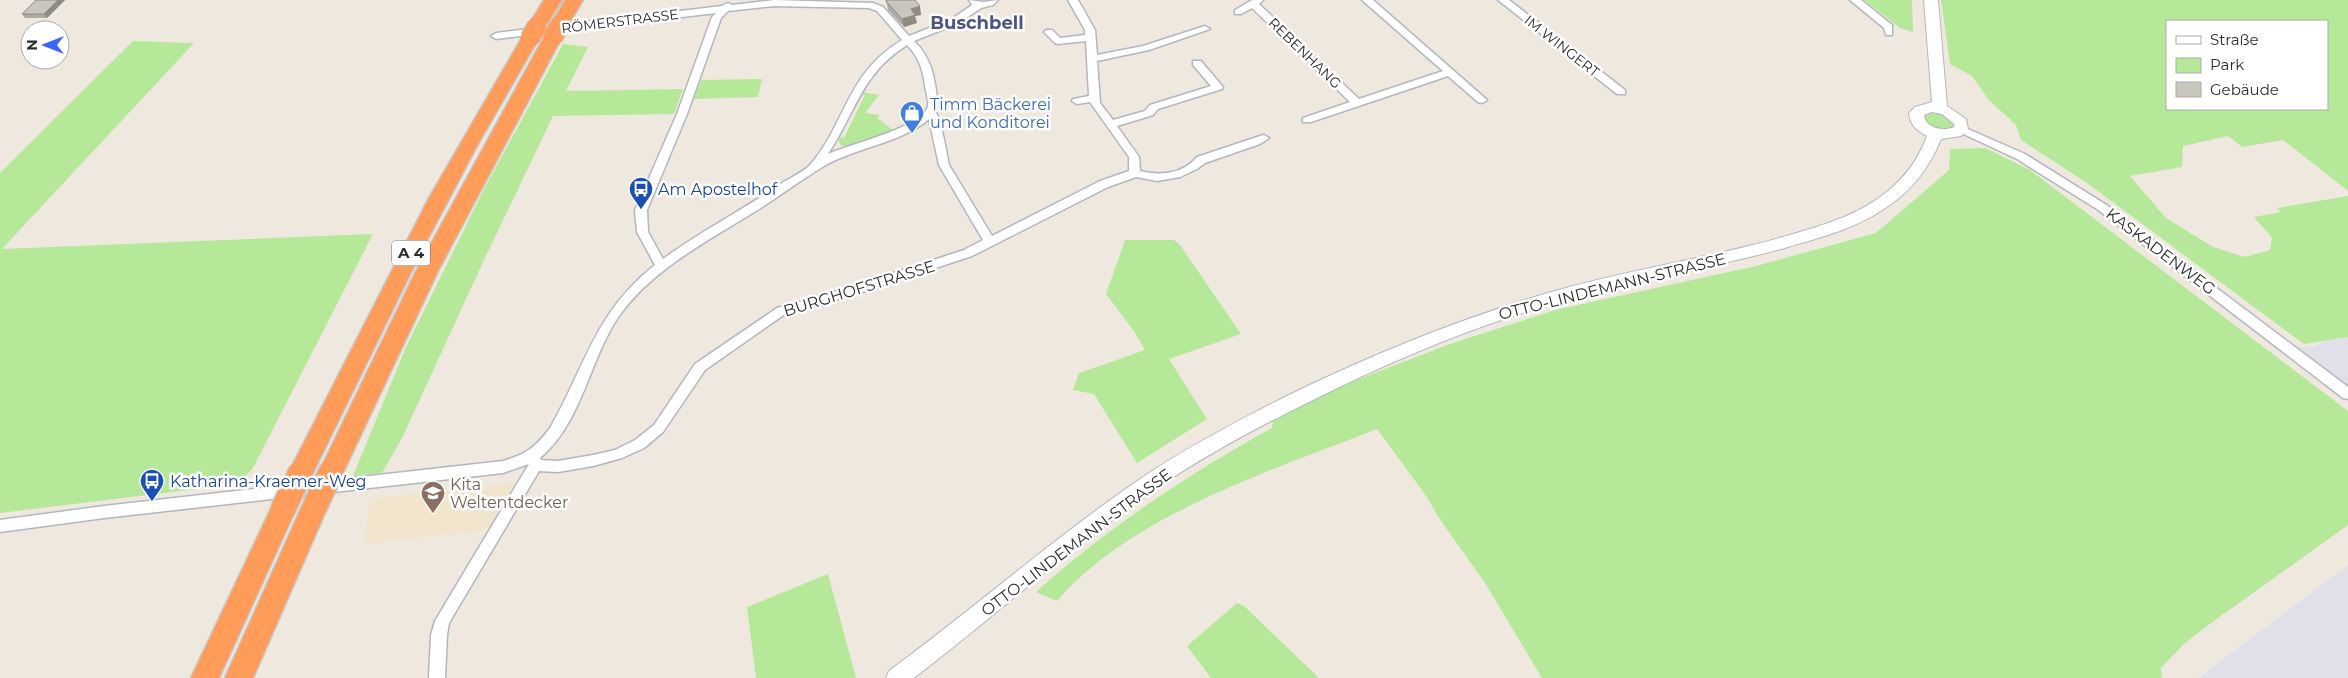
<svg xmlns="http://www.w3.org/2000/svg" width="2348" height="678" viewBox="0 0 2348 678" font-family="Montserrat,sans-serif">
<rect width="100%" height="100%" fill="#efe8df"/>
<path fill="#e1dfe8" d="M2348 337V386L2298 347H2315L2325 341Z
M2348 565V678H2198Z"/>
<path fill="#f1e5ce" d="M517 483 487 530 364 544 371 498Z"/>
<path fill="#b6e899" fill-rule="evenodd" d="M1864 0H1912L1913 32 1900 28Z
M1941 0H2348V191L2283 140 2242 147 2228 136 2183 146 2182 167 2130 176 2166 218 2213 247 2245 257 2270 250 2272 238 2254 217 2281 212 2277 208 2348 196V337L2304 344 2087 183 2021 140 2016 125 1989 100 1972 76 1950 64ZM2167 21H2327V109H2167Z
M133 41 194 43 2 249 373 234 253 468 238 484 0 513V173Z
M563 44 588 47 566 91 683 89 674 114 553 116 484 260 403 436 382 473 353 476 406 347 484 189Z
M762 79 758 97 694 99 701 80Z
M861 92 879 95 865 113 880 115 877 118 893 130 852 146H841L838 139 839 136 844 138 865 95 860 94Z
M1929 113 1942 114 1954 123V126L1946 130C1936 128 1927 127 1924 117Z
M1985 148 2030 170 2348 411V525L2207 626 2184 644 2161 668 2162 678H1542L1485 583 1437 515 1427 497 1377 429C1271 471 1132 514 1057 601L1036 592C1106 529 1190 473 1272 428L1273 419 1341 386 1450 344 1555 310 1756 266 1876 233 1949 170 1950 149Z
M1125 240H1174L1180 245 1241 334 1169 359 1207 419 1137 463 1094 394 1073 390 1079 373 1145 350 1134 331 1106 294Z
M828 574 856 678H756L747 607Z
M1237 603 1244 606 1319 678H1211L1187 646Z"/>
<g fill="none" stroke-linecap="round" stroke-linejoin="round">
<defs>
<path id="street" d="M774 0 873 3 883 7 909 36 952 19 972 5 969 0 983 2 998 0 993 5 981 8 959 23 914 41C933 59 935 81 938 106L935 111 940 120 949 165 992 236 1100 181 1129 171V157L1090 102 1077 104 1072 101 1073 99 1089 96 1086 41 1058 44 1055 43 1044 32 1046 30H1052L1060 38 1085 35V30L1068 0H1078L1095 30 1097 55 1143 46 1205 26 1210 29 1149 50 1097 61 1100 103 1113 120 1145 111 1150 105 1211 86 1193 65V61H1201L1223 87 1222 89 1158 109 1153 115 1117 126 1139 157 1140 171C1160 176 1183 174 1197 157L1260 136 1264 135 1269 138 1260 144 1205 163 1197 169 1180 177 1157 181 1136 177 1108 187 972 256 847 297 785 314 705 370 663 432 644 448 622 458 593 466 558 472 539 471 449 623 447 635 445 678H429L431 635 435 621 529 464 503 473 104 518 0 532V520L104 506 503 461C526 454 535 448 550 428 586 366 594 313 655 265L637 232 635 210 677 114 712 17 716 13 496 39 491 36 496 33 722 6 728 3 732 5ZM774 6 869 8 877 11 902 40C846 74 847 121 811 164 805 171 790 178 782 183 743 210 701 231 663 259L648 232 647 210 687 114 721 18 728 11ZM907 45C919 57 923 70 925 86 926 92 929 100 928 106 924 127 847 145 828 154 856 112 861 74 907 45ZM929 119 939 165 983 240 964 250 841 290 777 308 695 364 654 425 635 440 615 450 593 455 558 461 541 460 540 458C582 423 589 360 619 316 652 270 704 243 751 214 776 199 799 181 824 166 857 147 899 144 929 119Z
M1252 0H1263L1259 4 1359 99 1443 71 1362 0H1373L1487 100 1482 103 1478 102 1448 76 1311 122H1303V118L1350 102 1252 8 1241 14H1235V10Z
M1498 0H1509L1625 90V94H1617Z
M1850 0H1861L1892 25V35H1886L1884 28Z
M1961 126 2025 154 2105 204 2348 387V399L2343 398 2097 209 2017 159 1957 131 1956 129Z"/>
<path id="secondary" d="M1924 0H1938L1947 106 1966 119 1968 129 1961 136 1941 139C1930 167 1912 190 1887 207 1857 228 1822 237 1788 247 1713 268 1637 280 1562 301 1476 325 1393 360 1313 400 1262 425 1211 452 1163 484 1076 543 997 614 914 678H886L889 671C976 607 1057 535 1146 475 1193 444 1243 418 1293 393 1378 352 1464 317 1555 291 1628 270 1703 259 1776 239 1810 229 1846 220 1876 200 1901 183 1917 163 1927 136 1917 131 1910 125 1909 113L1915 107 1932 102ZM1932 112 1942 114 1954 124V127C1943 132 1925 128 1924 115Z"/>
<path id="highway" d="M544 0H562L543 30H531L528 26Z
M565 0H583L567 27H555L552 23Z
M553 32 559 33 562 37 438 271 341 477 332 480 323 477 320 470 416 271 544 37 547 33Z
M530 33 536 34 539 38 478 144 421 252 310 479 301 482 292 479 289 472 429 198 524 34Z
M315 496 324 499 328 506 253 678H225L302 506 306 499Z
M283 499 292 502 296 509 219 678H191L274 502Z"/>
</defs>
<use href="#street" stroke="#b3b6c1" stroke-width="3"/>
<use href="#secondary" stroke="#b3b6c1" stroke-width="2"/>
<use href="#highway" stroke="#c8c8c8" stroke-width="3"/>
<use href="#street" fill="#fff" fill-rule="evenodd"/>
<use href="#secondary" fill="#fff" fill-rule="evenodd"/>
<use href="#highway" fill="#ff9c5a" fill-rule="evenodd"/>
<defs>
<path id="highway-bridge-far1" d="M553 37 561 23
M530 38 537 26"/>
<path id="highway-bridge" d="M315 506 332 470
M283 509 301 472"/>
</defs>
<use href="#highway-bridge-far1" stroke="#c8c8c8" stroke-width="21" stroke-linecap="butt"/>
<use href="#highway-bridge" stroke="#c8c8c8" stroke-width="27" stroke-linecap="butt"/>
<use href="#highway-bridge-far1" stroke="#ff9c5a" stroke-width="19"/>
<use href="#highway-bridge" stroke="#ff9c5a" stroke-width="24"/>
</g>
<path fill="#afaaa3" d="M36 0H65L47 18H25L22 14Z
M885 0H915L921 15 915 16 917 23 904 27 888 10 887 4Z"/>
<path fill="#8e8b84" d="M58 0H65L47 18 44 14Z
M920 6 921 15 915 16 917 23 904 27 902 19 911 9Z"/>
<path fill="#cbc6bd" stroke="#8e8b84" d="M36 0H58L44 14H22Z
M887 0H915L920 6 911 9 915 15 902 19 886 1Z"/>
<defs>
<symbol id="shop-pin" viewBox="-11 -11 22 30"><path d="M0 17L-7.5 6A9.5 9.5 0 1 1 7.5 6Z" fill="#3f7fe0" stroke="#fff"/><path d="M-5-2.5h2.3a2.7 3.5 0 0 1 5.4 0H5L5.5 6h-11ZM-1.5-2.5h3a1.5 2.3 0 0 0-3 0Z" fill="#fff"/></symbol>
<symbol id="bus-pin" viewBox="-11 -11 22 30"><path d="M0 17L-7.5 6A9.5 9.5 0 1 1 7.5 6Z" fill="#1a4fb4" stroke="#fff"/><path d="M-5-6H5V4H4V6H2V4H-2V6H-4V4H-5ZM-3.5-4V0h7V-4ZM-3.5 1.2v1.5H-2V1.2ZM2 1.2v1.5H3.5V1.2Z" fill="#fff"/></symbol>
<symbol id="school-pin" viewBox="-11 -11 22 30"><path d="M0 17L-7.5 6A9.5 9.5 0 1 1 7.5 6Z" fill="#8d6e63" stroke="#fff"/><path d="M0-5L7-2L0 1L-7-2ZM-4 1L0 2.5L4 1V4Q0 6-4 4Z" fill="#fff"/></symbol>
</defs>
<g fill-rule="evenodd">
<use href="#shop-pin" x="898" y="99" width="28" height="38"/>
<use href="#bus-pin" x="627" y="175" width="28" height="38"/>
<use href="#bus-pin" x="138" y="467" width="28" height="38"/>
<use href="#school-pin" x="419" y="479" width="28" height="38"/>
</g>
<g text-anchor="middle" stroke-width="5" stroke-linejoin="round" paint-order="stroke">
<g font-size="14" fill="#2d2d2d" stroke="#fff">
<text transform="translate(620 21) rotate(-7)" y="5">RÖMERSTRASSE</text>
<text transform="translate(1562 46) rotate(38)" y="5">IM WINGERT</text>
<text transform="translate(1305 53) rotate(44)" y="5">REBENHANG</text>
</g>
<rect fill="#fff" stroke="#6c6c6c" stroke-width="1" x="392" y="240.5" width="38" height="25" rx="4"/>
<g font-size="15" font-weight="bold" fill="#2d2d2d">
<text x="411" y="258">A 4</text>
</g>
<g font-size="16" fill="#366cbe" stroke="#fff" text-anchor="start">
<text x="930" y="110">Timm Bäckerei<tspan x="930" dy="18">und Konditorei</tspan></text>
</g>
<g font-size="16" fill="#164399" stroke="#fff" text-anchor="start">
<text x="658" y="195">Am Apostelhof</text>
<text x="170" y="487">Katharina-Kraemer-Weg</text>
</g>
<g font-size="16" fill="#2d2d2d" stroke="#fff">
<text transform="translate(2161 251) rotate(37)" y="6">KASKADENWEG</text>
<text transform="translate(1612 286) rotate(-14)" y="6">OTTO-LINDEMANN-STRASSE</text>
<text transform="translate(859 288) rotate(-17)" y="6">BURGHOFSTRASSE</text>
<text transform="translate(1076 542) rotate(-37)" y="6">OTTO-LINDEMANN-STRASSE</text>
</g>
<g font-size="16" fill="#785e54" stroke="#fff" text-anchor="start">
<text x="450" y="490">Kita<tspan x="450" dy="18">Weltentdecker</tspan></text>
</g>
<g font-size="18" font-weight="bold" fill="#4a5581" stroke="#fff">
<text x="977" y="29">Buschbell</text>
</g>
</g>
<rect x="2166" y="20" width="162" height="90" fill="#ffffff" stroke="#ababab"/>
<rect x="2176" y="36" width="25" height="8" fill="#ffffff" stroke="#ababab"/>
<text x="2210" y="45" font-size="15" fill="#2d2d2d">Straße</text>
<rect x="2176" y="58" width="25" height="15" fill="#b6e899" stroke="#ababab"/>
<text x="2210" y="70" font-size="15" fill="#2d2d2d">Park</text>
<rect x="2176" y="82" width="25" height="15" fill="#cbc6bd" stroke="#ababab"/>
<text x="2210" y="95" font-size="15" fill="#2d2d2d">Gebäude</text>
<g transform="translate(45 45) rotate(270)"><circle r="24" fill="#ffffff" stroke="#ababab"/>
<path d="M0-4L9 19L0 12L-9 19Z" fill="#3c66ff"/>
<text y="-8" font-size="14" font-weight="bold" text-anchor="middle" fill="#2d2d2d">N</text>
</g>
</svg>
